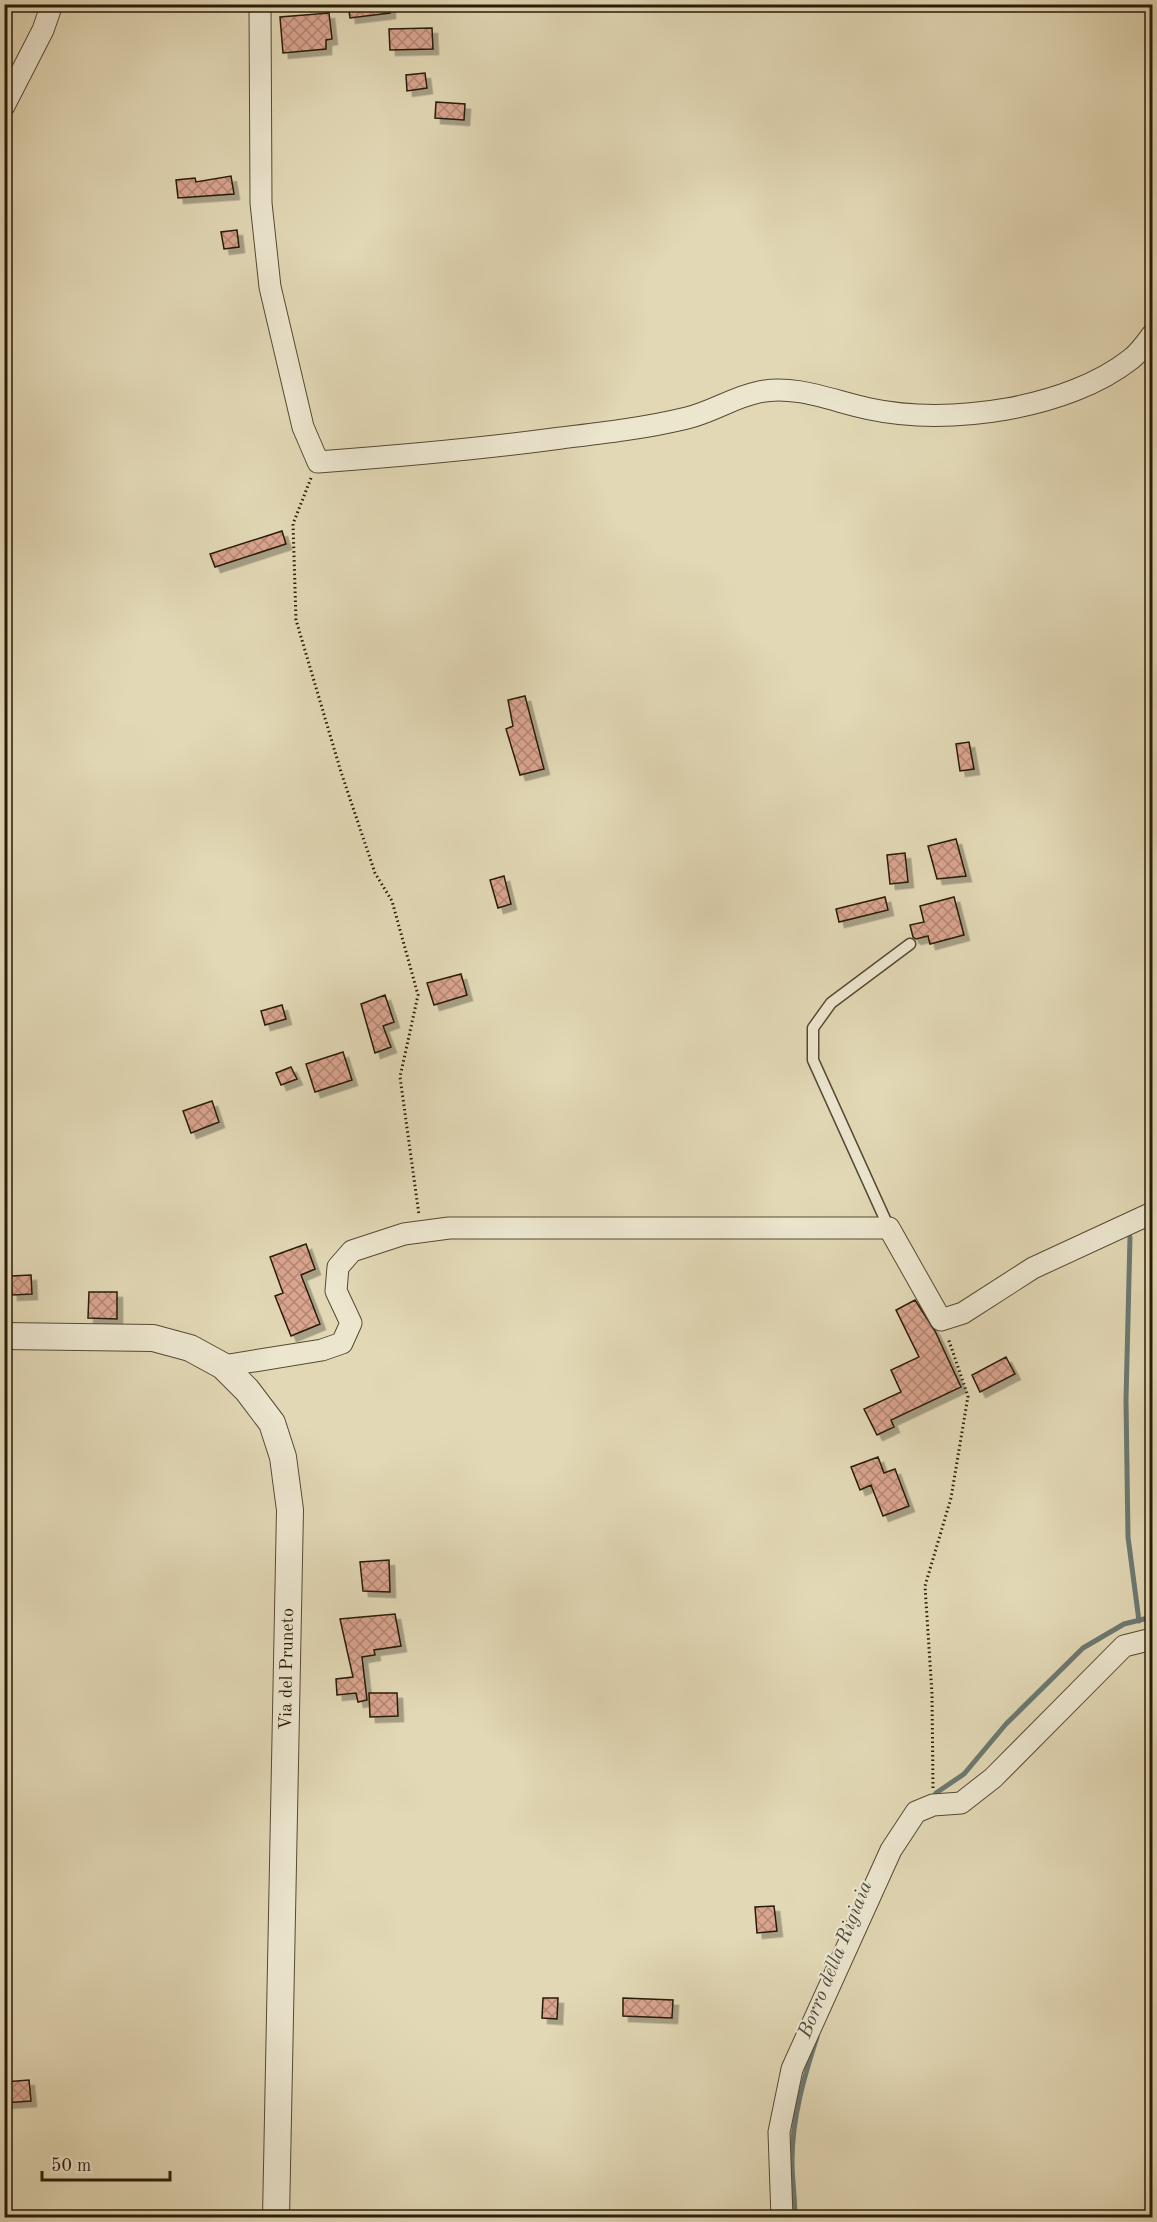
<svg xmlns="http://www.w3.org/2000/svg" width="1157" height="2222" viewBox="0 0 1157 2222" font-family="'Old Standard TT',serif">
<defs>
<pattern id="building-cross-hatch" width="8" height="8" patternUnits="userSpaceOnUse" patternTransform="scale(1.5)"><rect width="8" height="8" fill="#daa48f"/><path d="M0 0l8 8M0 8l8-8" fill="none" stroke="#b18573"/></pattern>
<filter id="shadow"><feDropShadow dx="5.5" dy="5.5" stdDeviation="0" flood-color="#0004"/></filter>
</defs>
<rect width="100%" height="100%" fill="#e2d8b5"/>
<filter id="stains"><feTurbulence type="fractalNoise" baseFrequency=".00333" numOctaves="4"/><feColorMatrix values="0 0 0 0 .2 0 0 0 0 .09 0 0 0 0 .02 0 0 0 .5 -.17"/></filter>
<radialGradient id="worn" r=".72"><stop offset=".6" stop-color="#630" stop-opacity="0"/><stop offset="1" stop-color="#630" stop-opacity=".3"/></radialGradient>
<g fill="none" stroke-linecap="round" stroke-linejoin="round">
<path stroke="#6c7972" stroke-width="5" d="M1130 1237 1126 1400 1128 1537 1139 1621
M932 1800 936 1793 964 1774 1006 1724 1083 1648 1124 1624 1152 1617
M795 2218C795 2198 792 2180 792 2161 792 2118 804 2077 817 2037"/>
</g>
<path fill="url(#building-cross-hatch)" stroke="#281b07" stroke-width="1.5" filter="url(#shadow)" d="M348 4H390V13L350 18Z
M329 13 332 39 326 40V49L283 53 280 17Z
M432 28 433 49 390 50 389 29Z
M425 73 427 88 407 91 406 75Z
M436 102 465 104 464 120 435 118Z
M231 176 234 194 178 198 176 180 195 178 196 182Z
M237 230 239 247 224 249 221 232Z
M282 531 286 544 215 567 210 554Z
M525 696 544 769 520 775 506 729 513 726 508 700Z
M969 742 974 769 960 771 956 744Z
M956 839 966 876 937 879 928 846Z
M905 853 908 882 890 884 887 855Z
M504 876 511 904 498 908 490 880Z
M885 897 888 910 839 922 836 909Z
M954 897 964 935 930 944 928 936 916 939 913 937 910 925 924 922 920 906Z
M461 974 467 995 434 1005 427 983Z
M385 995 394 1022 383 1026 391 1047 375 1053 361 1004Z
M282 1005 286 1019 265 1025 261 1011Z
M343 1052 352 1080 315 1092 306 1064Z
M291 1067 297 1079 281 1085 276 1073Z
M212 1101 219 1122 191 1133 183 1111Z
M306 1244 315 1269 301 1275 320 1324 291 1336 275 1296 283 1293 270 1257Z
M31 1275 32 1294 12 1295 11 1276Z
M89 1292H117V1319L88 1318Z
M915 1300 935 1331 961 1387 891 1420 894 1427 877 1435 864 1409 901 1392 891 1370 919 1357 896 1310Z
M1006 1357 1015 1374 980 1392 972 1375Z
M878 1457 884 1473 895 1469 909 1506 883 1516 871 1485 860 1490 851 1467Z
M389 1560 390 1592 363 1591 360 1562Z
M395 1614 401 1646 374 1650 375 1655 362 1657 367 1700 358 1702 356 1693 337 1695 336 1679 353 1677 340 1619Z
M369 1693H397L398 1716 370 1717Z
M774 1906 777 1931 757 1933 755 1907Z
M543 1998H558L557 2019 542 2018Z
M623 1998 673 2000 672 2018 623 2016Z
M29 2080 31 2101 4 2103V2082Z"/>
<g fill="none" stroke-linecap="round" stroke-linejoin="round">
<defs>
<path id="service" d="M889 1228 813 1060V1028L831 1003 910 944"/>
<path id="minor" d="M260 4 261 203 270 287 303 427 318 462C399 456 480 449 561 438 603 433 646 428 687 418 712 412 734 397 759 392 796 384 835 402 870 409 948 426 1068 409 1131 359 1139 353 1146 343 1152 335
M4 106 43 30 52 4
M223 1366 322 1350 342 1343 351 1323 336 1291 338 1267 352 1251 404 1234 449 1228H889L941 1320 963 1313 1033 1268 1152 1213
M782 2218 779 2132 792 2069 891 1850 916 1812 933 1805 961 1803 993 1778 1124 1646 1152 1639"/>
<path id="tertiary" d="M4 1336 153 1338 190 1348 223 1366 247 1390 272 1423 283 1457 290 1510 276 2218"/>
</defs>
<use href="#service" stroke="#564a32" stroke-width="13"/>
<use href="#minor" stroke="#564a32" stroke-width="23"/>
<use href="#tertiary" stroke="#564a32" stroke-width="28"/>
<path stroke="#281b07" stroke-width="3" stroke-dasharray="1.5 3" stroke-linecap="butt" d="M311 478 293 524 296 620 341 772 375 873 392 901 418 995 400 1077 419 1215
M933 1788 932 1694 925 1586 951 1498 968 1396 948 1338"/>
<use href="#service" stroke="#ece6cf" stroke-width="10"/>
<use href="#minor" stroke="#ece6cf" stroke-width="21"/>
<use href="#tertiary" stroke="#ece6cf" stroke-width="26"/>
</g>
<g text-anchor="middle" stroke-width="4.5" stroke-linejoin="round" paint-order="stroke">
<g font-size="18" fill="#281b07" stroke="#ece6cf">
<text transform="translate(286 1669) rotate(-89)" y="6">Via del Pruneto</text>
</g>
<g font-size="20" font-style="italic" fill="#4a4a3c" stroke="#ece6cf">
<text transform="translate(834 1959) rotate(-68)" y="7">Borro della Rigiaia</text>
</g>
</g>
<rect width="1157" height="2222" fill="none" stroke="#e2d8b5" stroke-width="24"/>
<rect x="6" y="6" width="1145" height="2210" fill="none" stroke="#281b07" stroke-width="3"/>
<rect x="12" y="12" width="1133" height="2198" fill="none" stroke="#281b07" stroke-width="1.5"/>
<path d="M42 2171v9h128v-9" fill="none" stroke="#281b07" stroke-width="3"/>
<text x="51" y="2171" font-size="18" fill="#281b07" stroke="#ece6cf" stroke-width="4.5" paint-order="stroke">50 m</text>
<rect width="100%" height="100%" filter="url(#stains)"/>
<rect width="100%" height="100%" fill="url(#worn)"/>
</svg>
